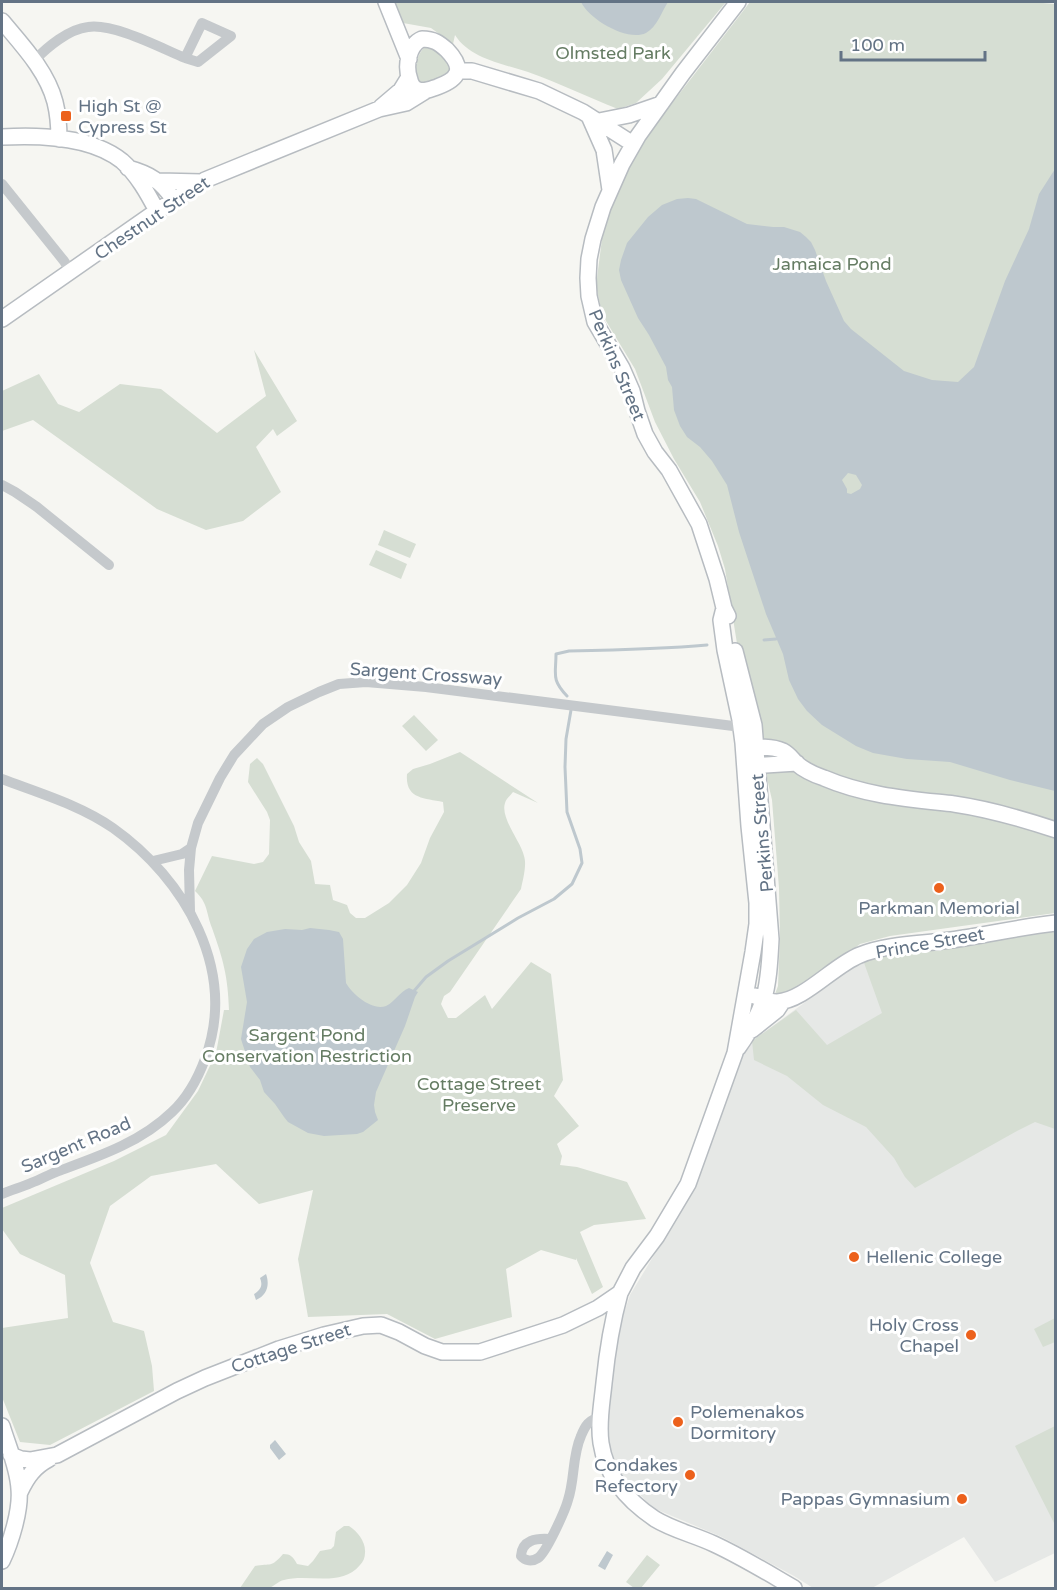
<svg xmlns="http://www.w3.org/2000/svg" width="1057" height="1590" viewBox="0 0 1057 1590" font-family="'Varela Round',sans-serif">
<rect width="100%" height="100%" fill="#f6f6f2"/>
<path fill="#e6e8e6" d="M1055 930V1553L995 1582 964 1537 872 1588H813L794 1576 722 1537 653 1508 622 1476 607 1441V1408L620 1325 630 1295 694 1189 701 1172 736 1064 743 1053 752 1041 863 960Z"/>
<path fill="#d6ded3" d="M391 2H726L662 79 636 103 618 109C588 97 559 83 528 72 504 64 470 59 455 35L453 44 431 28 403 23 400 20Z
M750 2H1031L1055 4V913L890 936 860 944 800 989 781 996 775 994 778 986 780 937 779 888 772 800 766 774 759 721 739 656 725 569 718 546 700 502 674 459 655 422 635 369 606 321 601 309 596 286 603 231 619 183 653 128Z
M428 45 433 46 451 64V71L440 81 421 84C412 74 416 51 428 45Z
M254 350 297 421 277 436 273 429 256 447 281 492 243 521 206 530 157 509 33 420 2 431V391L39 374 58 404 79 412 120 384 161 389 217 433 266 396Z
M384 530 416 544 410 558 378 545Z
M376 550 407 564 401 579 369 565Z
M414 715 438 740 426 751 402 726Z
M460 752 538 803 513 792C511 795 506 799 505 803 500 818 521 842 524 856 527 865 523 879 521 889L450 992 444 996 441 1004 448 1018H456L485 995 492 1009 531 962 551 974 563 1080 554 1096 579 1126 557 1144 562 1156 560 1165 577 1167 627 1182 646 1219 594 1225 580 1232 603 1287 592 1294 576 1258V1260L541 1250 506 1269 512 1317 435 1339 387 1314 308 1317 298 1259 313 1190 259 1204 216 1164 151 1176 110 1206 90 1263 113 1322 144 1331 152 1366 154 1391 50 1445 20 1442 2 1397V1328L68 1318 65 1275 20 1254 2 1229V1208L114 1161 166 1135 198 1091 216 1053 224 1010H229C228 976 223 959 212 928 206 912 208 903 195 891L212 856 254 864 263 862 269 854 270 820 267 812 248 782 250 764 257 758 263 764 294 826 299 842 311 861 315 884 330 885 333 900 347 905 350 913 356 918H365L389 903 407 885 421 863 430 838 444 812 443 802C424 798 405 799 407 774L413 769 430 764Z
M1055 930V1129L1035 1122 1017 1131 915 1188 905 1177 894 1158 866 1127 823 1105 787 1076 754 1060 752 1041 796 1010 827 1045 882 1013 863 960 997 938Z
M1055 1318V1342L1043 1347 1034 1329Z
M1055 1426 1056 1522 1054 1523 1015 1446Z
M344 1526H349C358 1532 366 1542 365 1553 365 1558 363 1562 360 1565 341 1588 308 1573 284 1580 278 1581 274 1587 268 1588 260 1590 249 1589 240 1588L255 1566C271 1563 271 1568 283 1554 291 1554 293 1557 297 1564L308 1566 313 1561 320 1551 331 1549 334 1546 336 1532Z
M647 1555 660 1565 641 1588H634L626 1582Z"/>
<path fill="#bec8ce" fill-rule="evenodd" d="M581 2H668C662 11 657 27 646 33 627 42 589 19 581 2Z
M1055 169 1056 791H1055L1010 780 950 762 907 759 873 753 856 746 822 725 807 711 798 699 789 680 783 654 766 614 739 532 727 485 712 461 700 447 687 437 680 426 674 410 672 387 668 380 666 367 649 335 638 318 621 280 619 270 621 260 627 243 648 217 662 205 677 199 688 198 696 199 747 224 773 227H784L800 232 806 237 811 242 815 250 826 281 844 321 851 329 904 371 932 380 958 382 974 367 1005 281 1029 229 1039 194ZM848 473 856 475 862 485 860 489 851 494 847 493V489L842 480Z
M310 928 329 930 339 932 343 939 346 983C352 994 372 1011 386 1006 395 1002 399 992 409 988L418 992 415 997 405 1026 376 1092 374 1105 375 1112 378 1120 363 1132 357 1134 324 1136 308 1133 288 1122 284 1117 275 1104 264 1092 260 1080 250 1067 241 1039 247 1002 241 967 247 949 254 939 267 932 285 929 302 930Z
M266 1274C270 1285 267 1295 256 1300L254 1294C261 1290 263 1285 260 1278Z
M275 1440 286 1454 279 1460 270 1448V1445Z
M607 1551 613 1555 605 1570 598 1566Z"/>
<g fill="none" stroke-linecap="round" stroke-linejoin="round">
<path stroke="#bec8ce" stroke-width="3" d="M764 640 776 639
M567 696C551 679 556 675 556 654L569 651C616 650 662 649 707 645
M414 991 426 977 448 961 518 918 554 899 572 884 582 863 580 849 567 812 565 767 566 739 571 710"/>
<defs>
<path id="secondary" d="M386 2 409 59
M2 21C22 45 47 71 55 102 58 114 59 127 59 139
M422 39C434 39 439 43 447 50 465 69 459 79 437 87 431 89 425 92 419 90 414 89 411 85 410 80 405 67 408 45 422 39Z
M458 71H472L539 91 583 112 633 144
M381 107 401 90 409 77
M589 116 604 150 610 190
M599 121 629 115 661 104
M2 137C40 135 91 136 122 161 137 174 148 194 157 211
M128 168C150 174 161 181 174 200
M159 181 202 182
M2 319 157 211 205 180 379 109 406 103 427 90
M728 616 724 608 717 579 699 524 669 470 655 452 645 434 637 411 632 391 622 368 595 322 589 296 588 278 589 259 593 239 603 207 622 164 638 136 683 73 738 2
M735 651 754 725 771 939C770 958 769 983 763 1001 757 1018 748 1034 738 1048
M746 748C758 747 772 746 783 751 789 754 792 759 796 763 804 770 815 775 824 778 866 796 910 799 954 804 988 809 1023 819 1056 830
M749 766 797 763
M755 996C762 999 769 1002 777 1002 804 1001 834 965 860 955 887 944 922 944 951 940 986 935 1020 927 1056 923
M752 1030 777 1010 783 1001
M620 1293C612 1322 607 1353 604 1383 602 1403 598 1423 601 1443 606 1476 628 1501 655 1519 673 1530 695 1535 714 1544 742 1557 768 1573 794 1588
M2 1426C8 1446 18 1468 19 1489 21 1510 11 1542 2 1561
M11 1455 21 1459 30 1460 57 1455 177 1391 205 1378 279 1349 324 1335 363 1326 381 1325 399 1332 425 1346 442 1352H480L563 1325 598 1308 620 1293 633 1268 657 1236 688 1184 735 1053 753 952 757 924V903L749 826 743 743 740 720 725 650 721 620 724 608
M20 1492C27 1477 34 1467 49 1459"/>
</defs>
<use href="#secondary" stroke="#b7bcc1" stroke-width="18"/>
<path stroke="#c5c9cc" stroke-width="10" d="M202 23 231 36 198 62 185 58Z
M34 61C47 47 69 29 88 27 114 23 161 48 185 58
M2 184 64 261 71 272
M2 485 15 492 37 507 109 565
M2 779C39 793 80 805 113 828 185 879 238 970 205 1059 198 1078 187 1098 172 1112 140 1143 97 1157 56 1172 48 1175 40 1180 31 1183 22 1187 11 1190 2 1194
M153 861 182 854 191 848
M190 911 189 870 191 848 198 823 220 778 234 755 263 724 288 707 319 692 339 684 366 682 426 687 741 727
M550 1539C536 1538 522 1540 521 1556 525 1561 532 1562 538 1558 546 1553 565 1511 568 1500 575 1479 572 1456 581 1436 585 1426 589 1419 600 1418"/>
<use href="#secondary" stroke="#fff" stroke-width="15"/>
</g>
<g fill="#ec611c" stroke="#fff" stroke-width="2">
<rect x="60" y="110" width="12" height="12" rx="3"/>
<circle cx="939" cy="888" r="6"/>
<circle cx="854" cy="1257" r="6"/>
<circle cx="971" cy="1335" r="6"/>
<circle cx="678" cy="1422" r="6"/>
<circle cx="690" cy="1475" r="6"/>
<circle cx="962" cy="1499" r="6"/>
</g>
<g text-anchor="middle" stroke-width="6" stroke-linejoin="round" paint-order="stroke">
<g font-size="18" fill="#657c63" stroke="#fff">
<text x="613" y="59">Olmsted Park</text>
<text x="832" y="270">Jamaica Pond</text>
<text x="307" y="1041">Sargent Pond<tspan x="307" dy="21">Conservation Restriction</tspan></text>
<text x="479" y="1090">Cottage Street<tspan x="479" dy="21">Preserve</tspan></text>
</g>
<g font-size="18" fill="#637385" stroke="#fff" text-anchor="start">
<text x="78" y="112">High St @<tspan x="78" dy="21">Cypress St</tspan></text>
<text x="939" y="914" text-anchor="middle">Parkman Memorial</text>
<text x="866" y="1263">Hellenic College</text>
<text x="959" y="1331" text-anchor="end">Holy Cross<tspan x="959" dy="21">Chapel</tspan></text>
<text x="690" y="1418">Polemenakos<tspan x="690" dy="21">Dormitory</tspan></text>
<text x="678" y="1471" text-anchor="end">Condakes<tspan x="678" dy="21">Refectory</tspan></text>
<text x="950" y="1505" text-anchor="end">Pappas Gymnasium</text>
</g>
<g font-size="18" fill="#637385" stroke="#fff">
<text transform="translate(152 218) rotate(-34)" y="6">Chestnut Street</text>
<text transform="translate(617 365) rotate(67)" y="6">Perkins Street</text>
<text transform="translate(426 674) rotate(4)" y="6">Sargent Crossway</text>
<text transform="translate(762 833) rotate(-95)" y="6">Perkins Street</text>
<text transform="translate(930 943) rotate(-10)" y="6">Prince Street</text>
<text transform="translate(76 1145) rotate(-23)" y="6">Sargent Road</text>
<text transform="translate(291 1348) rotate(-18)" y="6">Cottage Street</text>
</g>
</g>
<rect width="1057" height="1590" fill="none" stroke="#637385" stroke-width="6"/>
<path d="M841 51v9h144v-9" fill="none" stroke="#637385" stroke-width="3"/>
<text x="850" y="51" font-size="18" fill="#637385" stroke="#ffffff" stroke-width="4.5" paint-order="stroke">100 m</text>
</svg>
